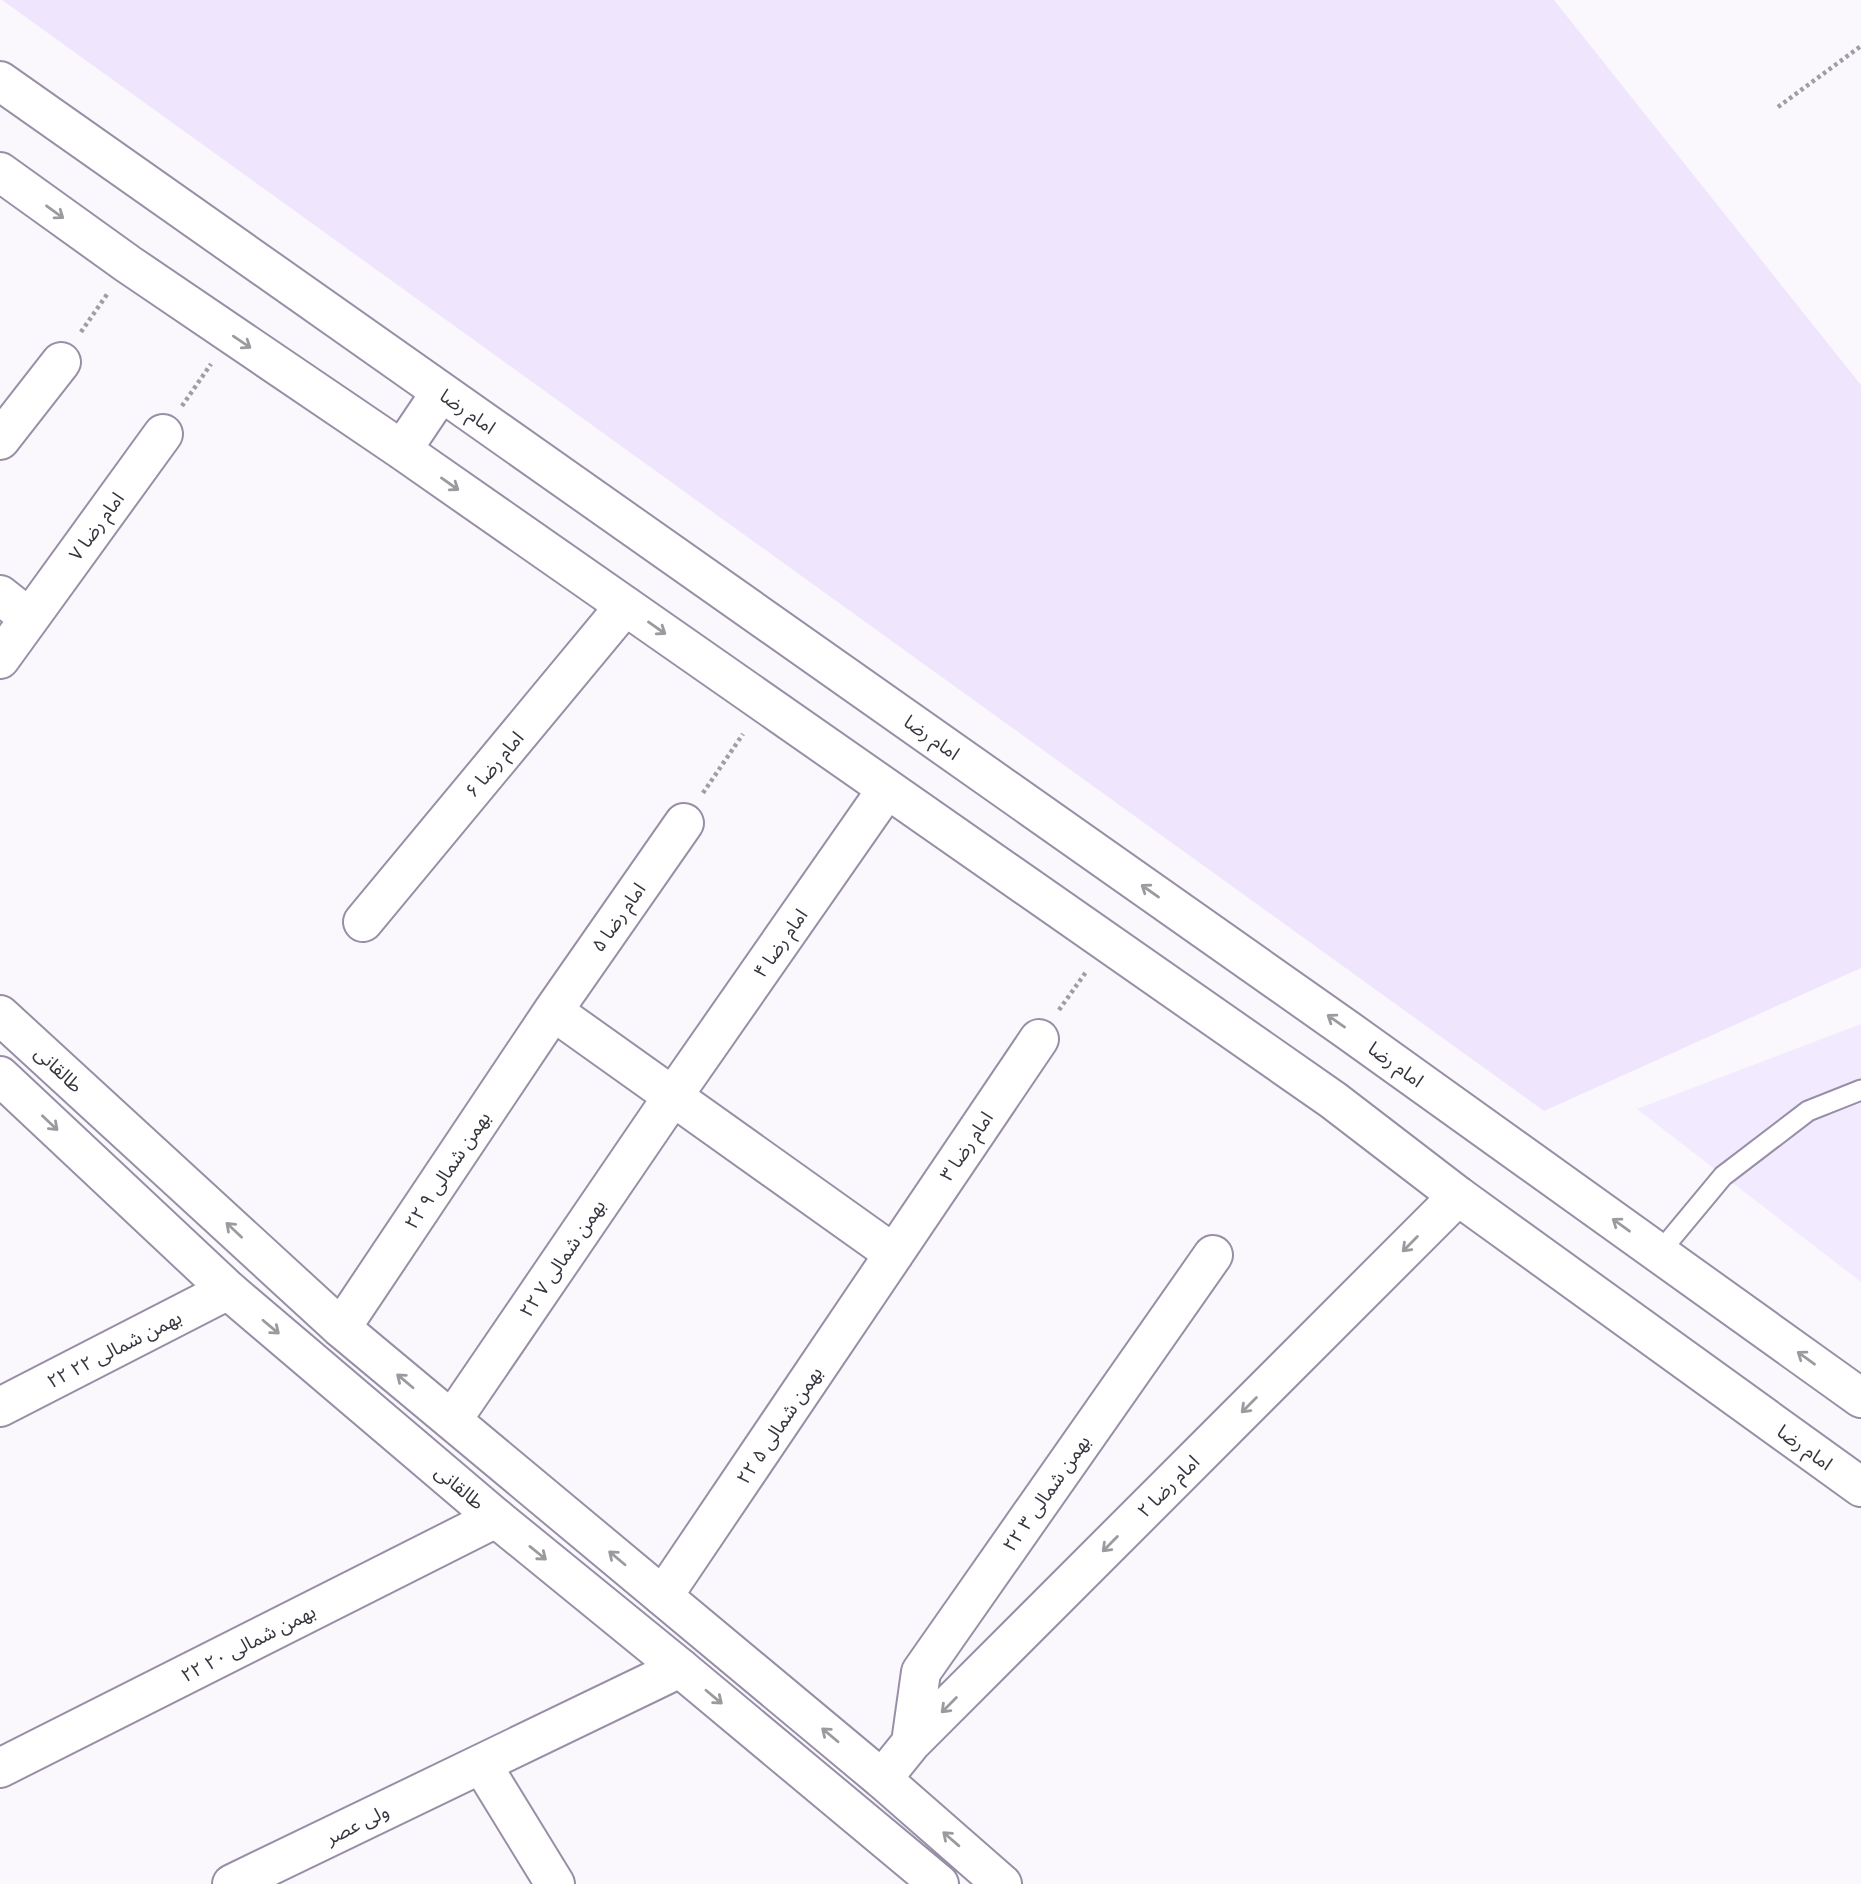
<svg xmlns="http://www.w3.org/2000/svg" width="1861" height="1884" viewBox="0 0 1861 1884" font-family="'Golos Text','Noto Sans Arabic',sans-serif">
<rect width="100%" height="100%" fill="#faf8fd"/>
<path fill="#f2eaff" d="M1861 1024V1282L1637 1109Z"/>
<path fill="#efe6fd" d="M2 0H1554L1861 385V968L1544 1111Z"/>
<g fill="none" stroke-linecap="round" stroke-linejoin="round">
<defs>
<path id="service" d="M1659 1253 1723 1176 1808 1111 1861 1090"/>
<path id="minor" d="M0 440 61 362
M0 595 29 618
M0 659 163 434
M363 922 625 606
M553 1011 894 1254
M341 1328 553 1011 684 823
M0 1407 228 1290
M452 1420 673 1096 887 789
M663 1596 1039 1039
M911 1743 921 1672 1213 1255
M482 1765 555 1884
M0 1768 496 1518
M882 1779 911 1743 1458 1196
M232 1884 680 1668"/>
<path id="tertiary" d="M0 1015 341 1328 882 1779 1002 1884
M0 1076 228 1290 496 1518 680 1668 939 1884"/>
<path id="secondary" d="M0 81 1349 1031 1861 1398
M0 172 128 264 402 450 1333 1100 1458 1196 1861 1487
M402 450 441 392"/>
</defs>
<use href="#service" stroke="#988fa7" stroke-width="23"/>
<use href="#minor" stroke="#988fa7" stroke-width="42"/>
<use href="#tertiary" stroke="#988fa7" stroke-width="42"/>
<use href="#secondary" stroke="#988fa7" stroke-width="42"/>
<path stroke="#a09da4" stroke-width="4.5" stroke-dasharray="3.5 3.5" stroke-linecap="butt" d="M1778 107 1861 46
M81 332 108 293
M182 406 211 364
M703 793 743 734
M1059 1010 1086 972"/>
<use href="#service" stroke="#fff" stroke-width="19"/>
<use href="#minor" stroke="#fff" stroke-width="38"/>
<use href="#tertiary" stroke="#fff" stroke-width="38"/>
<use href="#secondary" stroke="#fff" stroke-width="38"/>
</g>
<defs><path id="oneway-shaft" d="M-6 0H5M1.5-3L5.5 0L1.5 3" fill="none" stroke-width="1.6" stroke-linecap="round" stroke-linejoin="round" transform="scale(1.75)"/></defs>
<g stroke="#9c9a9e">
<use href="#oneway-shaft" transform="translate(55 212) rotate(36)"/>
<use href="#oneway-shaft" transform="translate(242 342) rotate(34)"/>
<use href="#oneway-shaft" transform="translate(450 484) rotate(35)"/>
<use href="#oneway-shaft" transform="translate(657 628) rotate(35)"/>
<use href="#oneway-shaft" transform="translate(1150 891) rotate(-145)"/>
<use href="#oneway-shaft" transform="translate(1336 1021) rotate(-145)"/>
<use href="#oneway-shaft" transform="translate(50 1123) rotate(43)"/>
<use href="#oneway-shaft" transform="translate(1621 1225) rotate(-144)"/>
<use href="#oneway-shaft" transform="translate(234 1230) rotate(-137)"/>
<use href="#oneway-shaft" transform="translate(1410 1244) rotate(135)"/>
<use href="#oneway-shaft" transform="translate(271 1327) rotate(40)"/>
<use href="#oneway-shaft" transform="translate(1806 1358) rotate(-144)"/>
<use href="#oneway-shaft" transform="translate(405 1381) rotate(-140)"/>
<use href="#oneway-shaft" transform="translate(1249 1405) rotate(135)"/>
<use href="#oneway-shaft" transform="translate(1110 1544) rotate(135)"/>
<use href="#oneway-shaft" transform="translate(538 1553) rotate(39)"/>
<use href="#oneway-shaft" transform="translate(617 1558) rotate(-140)"/>
<use href="#oneway-shaft" transform="translate(714 1697) rotate(40)"/>
<use href="#oneway-shaft" transform="translate(949 1705) rotate(135)"/>
<use href="#oneway-shaft" transform="translate(830 1735) rotate(-140)"/>
<use href="#oneway-shaft" transform="translate(951 1839) rotate(-139)"/>
</g>
<g text-anchor="middle" stroke-width="5" stroke-linejoin="round" paint-order="stroke">
<g font-size="19" fill="#38343e" stroke="#fff">
<text transform="translate(468 411) rotate(35)" y="7">امام رضا</text>
<text transform="translate(96 526) rotate(-54)" y="7">امام رضا ۷</text>
<text transform="translate(932 737) rotate(35)" y="7">امام رضا</text>
<text transform="translate(494 764) rotate(-50)" y="7">امام رضا ۶</text>
<text transform="translate(618 917) rotate(-55)" y="7">امام رضا ۵</text>
<text transform="translate(780 943) rotate(-55)" y="7">امام رضا ۴</text>
<text transform="translate(1396 1064) rotate(36)" y="7">امام رضا</text>
<text transform="translate(59 1069) rotate(43)" y="7">طالقانی</text>
<text transform="translate(966 1146) rotate(-56)" y="7">امام رضا ۳</text>
<text transform="translate(447 1170) rotate(-56)" y="7">۲۲ بهمن شمالی ۹</text>
<text transform="translate(562 1258) rotate(-56)" y="7">۲۲ بهمن شمالی ۷</text>
<text transform="translate(114 1349) rotate(-27)" y="7">۲۲ بهمن شمالی ۲۲</text>
<text transform="translate(779 1425) rotate(-56)" y="7">۲۲ بهمن شمالی ۵</text>
<text transform="translate(1805 1447) rotate(36)" y="7">امام رضا</text>
<text transform="translate(1168 1486) rotate(-45)" y="7">امام رضا ۲</text>
<text transform="translate(460 1487) rotate(40)" y="7">طالقانی</text>
<text transform="translate(1046 1493) rotate(-55)" y="7">۲۲ بهمن شمالی ۳</text>
<text transform="translate(248 1643) rotate(-27)" y="7">۲۲ بهمن شمالی ۲۰</text>
<text transform="translate(357 1824) rotate(-26)" y="7">ولی عصر</text>
</g>
</g>
</svg>
